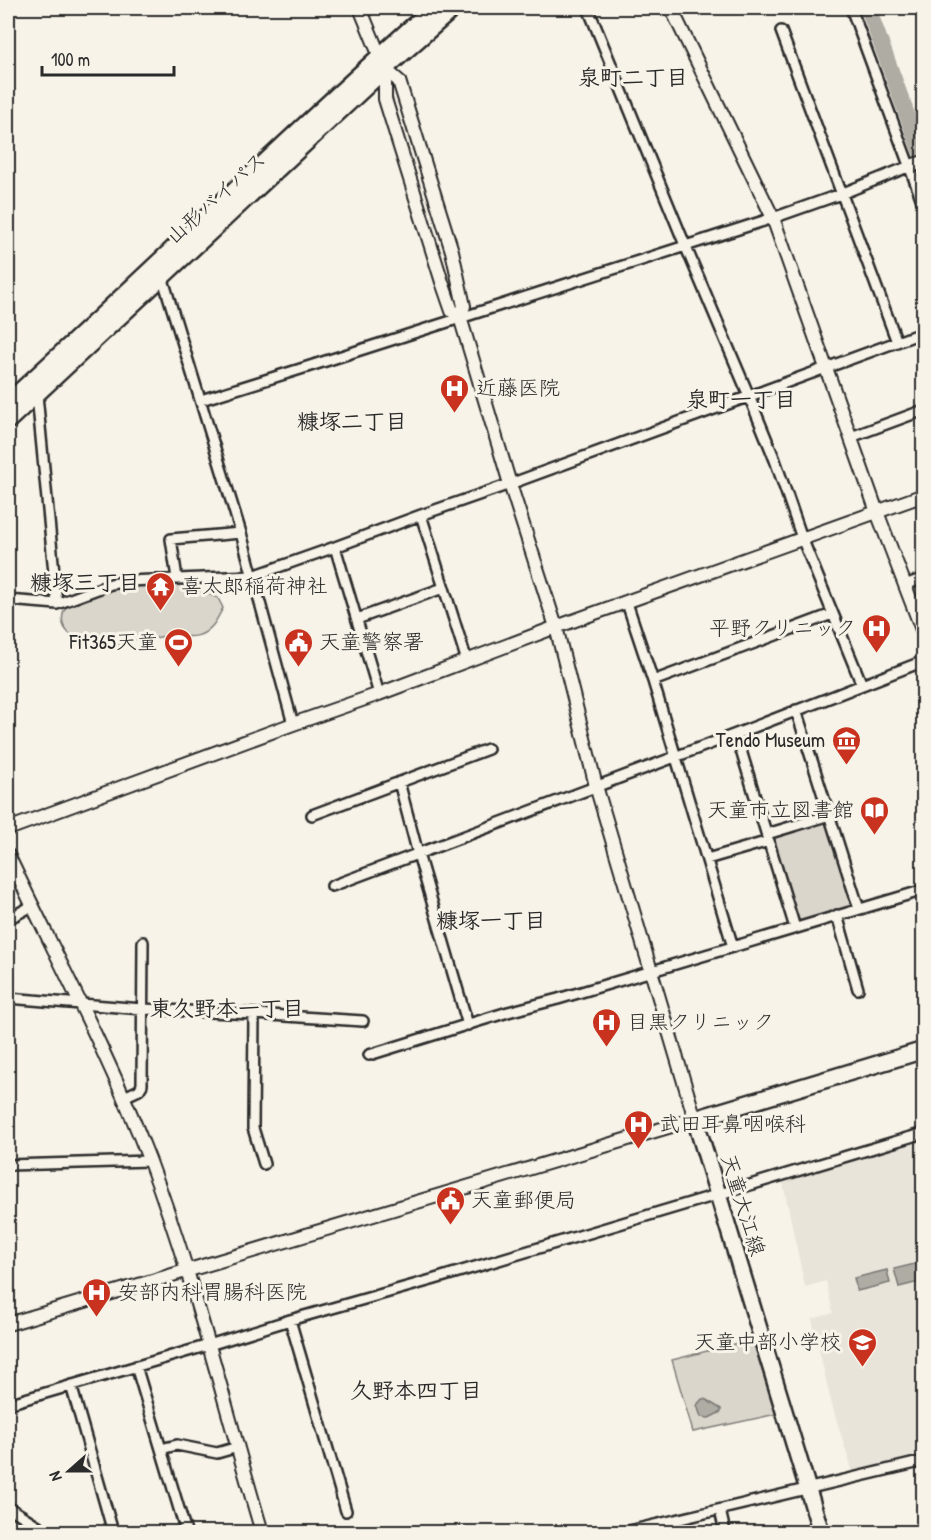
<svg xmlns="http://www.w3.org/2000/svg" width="931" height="1540" viewBox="0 0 931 1540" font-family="'Patrick Hand','Klee One',sans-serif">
<rect width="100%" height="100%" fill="#f7f3e8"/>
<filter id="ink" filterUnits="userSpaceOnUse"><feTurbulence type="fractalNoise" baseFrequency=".0167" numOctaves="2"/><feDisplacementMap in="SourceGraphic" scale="12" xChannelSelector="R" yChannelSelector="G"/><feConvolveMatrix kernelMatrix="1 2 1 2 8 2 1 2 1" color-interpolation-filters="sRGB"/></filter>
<g filter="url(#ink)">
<path fill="#e8e4da" d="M923 1137V1457L853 1473 831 1402 812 1319 833 1313 826 1281 805 1287 782 1178Z"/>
<path fill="#dad6cc" stroke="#82807c" stroke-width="1.5" d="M178 582 192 583 198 590 218 598 223 608C220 613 217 620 213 625 199 642 187 635 168 636 159 636 152 639 144 642L142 638 137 639C130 641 123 645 115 646 93 648 52 637 65 608 85 599 105 589 126 585 143 582 161 583 178 582Z
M829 817 858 908 796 926 768 835Z
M758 1338 781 1413 693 1432 672 1360Z"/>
<path fill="#afaca4" stroke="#7a7874" stroke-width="1.5" d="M923 1262V1281L899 1287 894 1269Z
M887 1270 890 1283 857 1291 854 1278Z
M702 1399H705L721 1409V1412L709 1418 701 1417 697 1405Z"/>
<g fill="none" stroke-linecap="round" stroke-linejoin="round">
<path stroke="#afaca4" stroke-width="16" d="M868 8 924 161"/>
<defs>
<path id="minor" d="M588 8 685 245 749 396 775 460 802 538 862 685
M851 8 924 206
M781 31 897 342
M162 276 241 533 293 724
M37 395 57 604
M201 400 307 367 773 218 841 194 910 166
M851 437 924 410
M421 515 510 484 924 332
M177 578 171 539 241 533
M905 585 924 578
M8 600 57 604 111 584 127 581 253 576 335 547
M627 603 653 681 733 947
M357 619 443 588
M653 681 832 614
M379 694 335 547 421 515 467 661
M796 710 859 909
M736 734 795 928
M399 782 418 854 468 1025
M312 815 488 749
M767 834 830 815
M707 859 769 841
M332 886 736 734 924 661
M837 915 858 989
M8 919 32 906
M8 998 142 1009 254 1014 363 1021
M254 1014 253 1128 264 1164
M369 1055 508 1012 558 999 924 890
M124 1097 139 1090 142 1085 143 942
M8 1165 150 1161
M290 1320 346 1511
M136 1366 186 1532
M71 1385 113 1532
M8 1404 209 1345 290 1320 435 1279 924 1133
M161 1449 177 1445 217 1453 238 1447
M8 1507 48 1532
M720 1510 725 1532
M625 1532 924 1461"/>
<path id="tertiary" d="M671 8 773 218 877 512 924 635
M385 69 399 81 452 251 464 306 460 317
M910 166 924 162
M8 829 293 724 379 694 556 627 924 495
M8 855C56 956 109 1055 149 1159 195 1281 225 1408 262 1532
M8 1324 695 1119 596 786 556 627 510 484 460 317 452 311 442 282 385 99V69L360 8"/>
<path id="primary" d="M821 1532 695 1119 924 1050"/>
<path id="trunk" d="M8 402C151 272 288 136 433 8
M8 421 385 69 454 8"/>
</defs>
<use href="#minor" stroke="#2b2b2b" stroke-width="14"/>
<use href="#tertiary" stroke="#2b2b2b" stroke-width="16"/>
<use href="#primary" stroke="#2b2b2b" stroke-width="20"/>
<use href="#trunk" stroke="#2b2b2b" stroke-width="20"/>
<use href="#minor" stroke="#f7f3e8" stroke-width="9"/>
<use href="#tertiary" stroke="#f7f3e8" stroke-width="12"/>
<use href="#primary" stroke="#f7f3e8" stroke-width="15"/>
<use href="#trunk" stroke="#f7f3e8" stroke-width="15"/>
</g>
</g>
<defs>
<symbol id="hospital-pin" viewBox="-11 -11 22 30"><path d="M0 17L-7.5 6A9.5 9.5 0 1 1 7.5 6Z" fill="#c8321e" stroke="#f7f3e8"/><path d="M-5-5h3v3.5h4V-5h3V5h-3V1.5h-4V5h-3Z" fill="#fff"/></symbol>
<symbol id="temple-pin" viewBox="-11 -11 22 30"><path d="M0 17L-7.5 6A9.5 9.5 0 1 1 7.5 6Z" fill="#c8321e" stroke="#f7f3e8"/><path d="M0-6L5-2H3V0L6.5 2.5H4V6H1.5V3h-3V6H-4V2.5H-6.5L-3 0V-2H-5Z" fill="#fff"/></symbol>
<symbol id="stadium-pin" viewBox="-11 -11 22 30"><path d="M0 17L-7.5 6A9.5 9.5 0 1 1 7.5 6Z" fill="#c8321e" stroke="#f7f3e8"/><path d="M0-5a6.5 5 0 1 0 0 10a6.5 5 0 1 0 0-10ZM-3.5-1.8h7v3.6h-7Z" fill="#fff"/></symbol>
<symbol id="civic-pin" viewBox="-11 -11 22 30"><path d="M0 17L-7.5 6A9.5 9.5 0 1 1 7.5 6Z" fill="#c8321e" stroke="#f7f3e8"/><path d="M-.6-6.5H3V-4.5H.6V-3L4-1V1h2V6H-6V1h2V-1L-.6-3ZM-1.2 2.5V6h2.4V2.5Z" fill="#fff"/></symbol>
<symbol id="museum-pin" viewBox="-11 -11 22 30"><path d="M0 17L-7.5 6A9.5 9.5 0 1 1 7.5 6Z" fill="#c8321e" stroke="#f7f3e8"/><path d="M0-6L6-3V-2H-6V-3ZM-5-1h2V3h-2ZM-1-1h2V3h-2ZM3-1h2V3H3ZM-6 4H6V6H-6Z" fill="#fff"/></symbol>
<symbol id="library-pin" viewBox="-11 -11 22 30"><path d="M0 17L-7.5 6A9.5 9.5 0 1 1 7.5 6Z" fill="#c8321e" stroke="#f7f3e8"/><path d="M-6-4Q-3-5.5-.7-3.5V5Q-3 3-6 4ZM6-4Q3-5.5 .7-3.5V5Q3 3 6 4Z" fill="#fff"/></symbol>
<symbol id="school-pin" viewBox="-11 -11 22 30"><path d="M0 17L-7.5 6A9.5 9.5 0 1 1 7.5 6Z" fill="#c8321e" stroke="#f7f3e8"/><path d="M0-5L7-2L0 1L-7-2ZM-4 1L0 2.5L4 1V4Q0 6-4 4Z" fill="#fff"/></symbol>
</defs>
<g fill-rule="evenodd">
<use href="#hospital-pin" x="438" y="372" width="33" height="45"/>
<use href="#temple-pin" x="144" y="570" width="33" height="45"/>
<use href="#hospital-pin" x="860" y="612" width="33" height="45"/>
<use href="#stadium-pin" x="162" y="626" width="33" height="45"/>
<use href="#civic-pin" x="282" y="626" width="33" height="45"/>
<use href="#museum-pin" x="830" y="724" width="33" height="45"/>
<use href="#library-pin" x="858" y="794" width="33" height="45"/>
<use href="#hospital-pin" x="590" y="1006" width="33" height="45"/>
<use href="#hospital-pin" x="622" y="1108" width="33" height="45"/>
<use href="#civic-pin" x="434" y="1184" width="33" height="45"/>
<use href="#hospital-pin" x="80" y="1276" width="33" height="45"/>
<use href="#school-pin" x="846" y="1326" width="33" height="45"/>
</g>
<g text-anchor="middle" stroke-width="6" stroke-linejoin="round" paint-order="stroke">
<g font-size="21" fill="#2b2b2b" stroke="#f7f3e8">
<text transform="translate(216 198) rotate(-42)" y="7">山形バイパス</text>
<text transform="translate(743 1205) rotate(73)" y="7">天童大江線</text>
</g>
<g font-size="21" fill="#2b2b2b" stroke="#f7f3e8" text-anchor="start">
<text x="476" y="395">近藤医院</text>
<text x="181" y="593">喜太郎稲荷神社</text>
<text x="856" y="635" text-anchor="end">平野クリニック</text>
<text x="158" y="649" text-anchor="end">Fit365天童</text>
<text x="319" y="649">天童警察署</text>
<text x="825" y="747" text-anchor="end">Tendo Museum</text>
<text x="854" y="817" text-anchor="end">天童市立図書館</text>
<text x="627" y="1029">目黒クリニック</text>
<text x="659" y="1131">武田耳鼻咽喉科</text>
<text x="471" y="1207">天童郵便局</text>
<text x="118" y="1299">安部内科胃腸科医院</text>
<text x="841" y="1349" text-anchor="end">天童中部小学校</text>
</g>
<g font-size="22" font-weight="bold" fill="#2b2b2b" stroke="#f7f3e8">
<text x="633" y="85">泉町二丁目</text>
<text x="741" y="407">泉町一丁目</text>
<text x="352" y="429">糠塚二丁目</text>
<text x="85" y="590">糠塚三丁目</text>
<text x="491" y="928">糠塚一丁目</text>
<text x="227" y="1016">東久野本一丁目</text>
<text x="416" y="1398">久野本四丁目</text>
</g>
</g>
<rect width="931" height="1540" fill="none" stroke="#f7f3e8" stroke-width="30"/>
<rect x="15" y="15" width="901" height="1510" fill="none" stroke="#2b2b2b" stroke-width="2" filter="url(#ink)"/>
<g transform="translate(69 1471) rotate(249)" stroke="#f7f3e8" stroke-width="4.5" paint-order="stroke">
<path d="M0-4.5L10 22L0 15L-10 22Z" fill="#2b2b2b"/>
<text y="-9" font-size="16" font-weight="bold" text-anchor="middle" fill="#2b2b2b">N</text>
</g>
<path d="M42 66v9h132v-9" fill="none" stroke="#2b2b2b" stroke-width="3"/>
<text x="51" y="66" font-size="18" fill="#2b2b2b" stroke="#f7f3e8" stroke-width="4.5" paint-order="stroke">100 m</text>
</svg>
